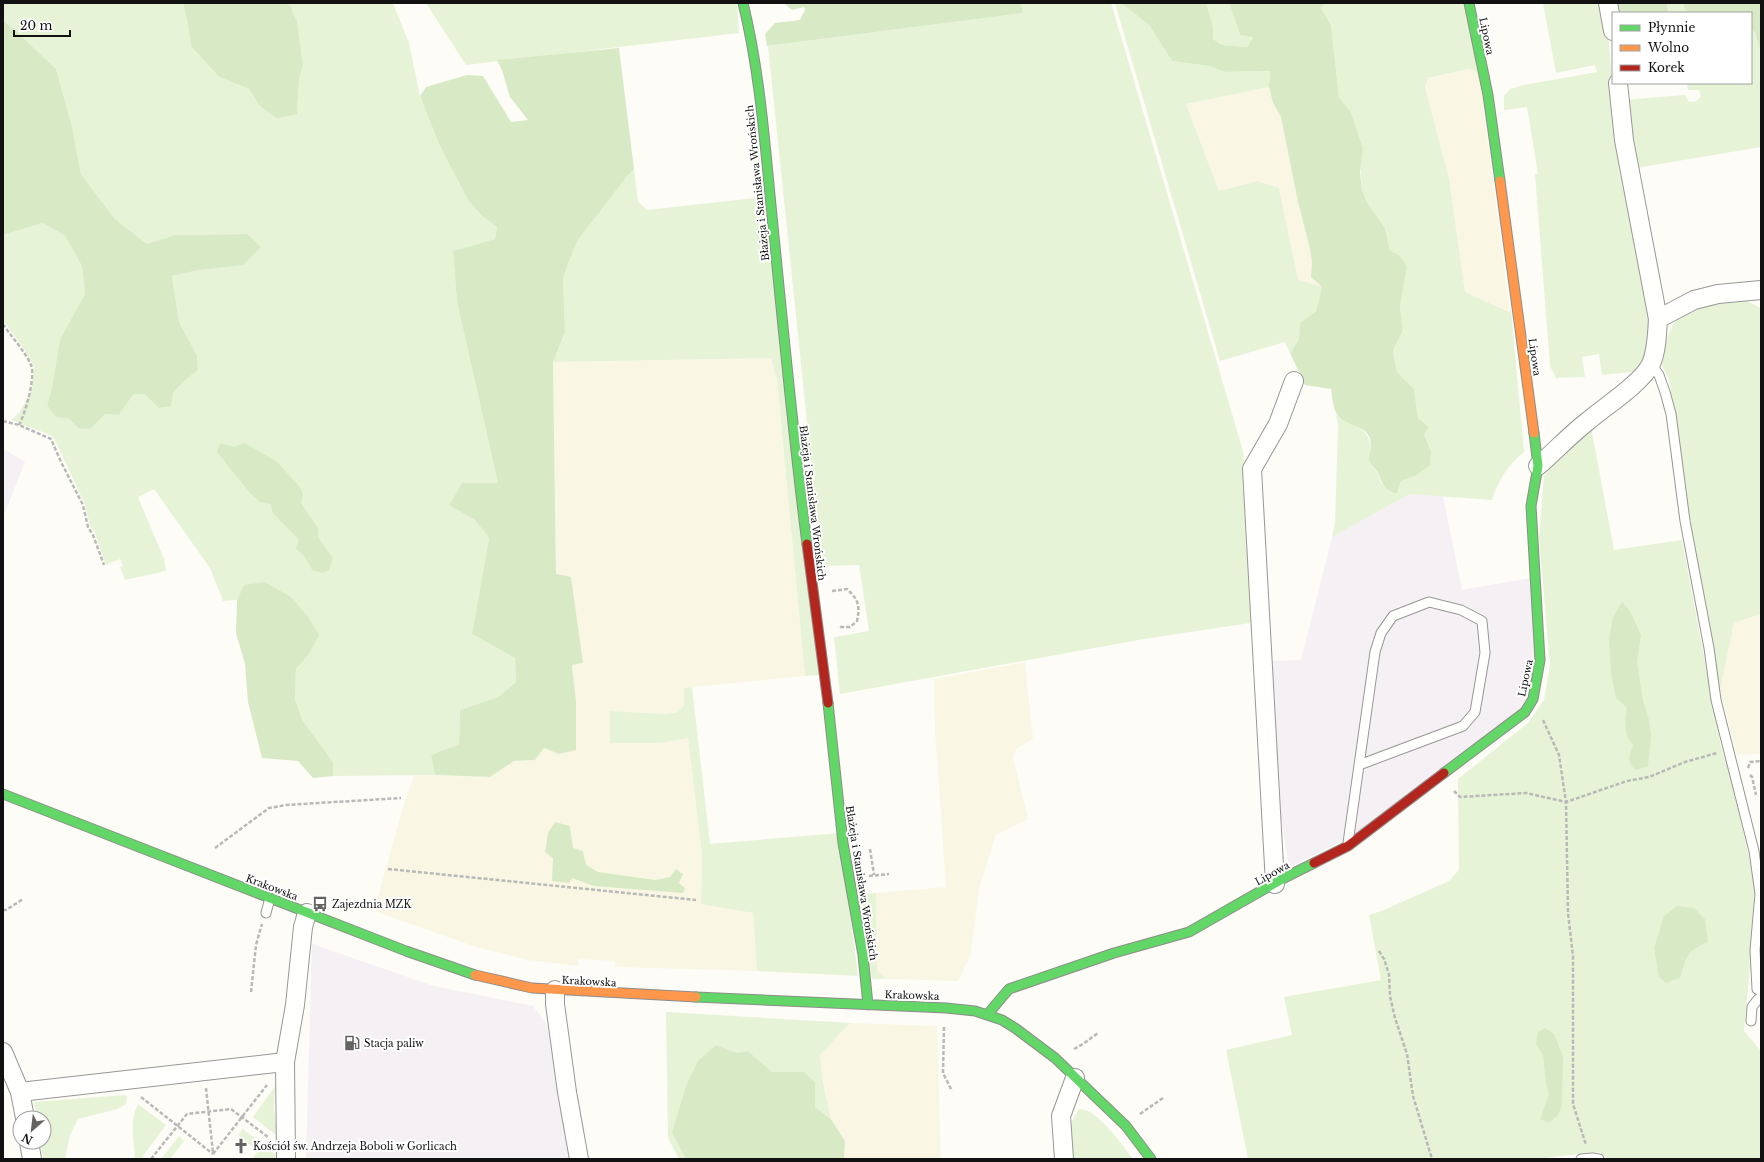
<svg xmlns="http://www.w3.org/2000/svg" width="1764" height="1162" viewBox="0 0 1764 1162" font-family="'Libre Baskerville',serif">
<rect width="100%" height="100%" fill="#fdfcf7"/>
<path fill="#f5f0f3" d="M3 449 25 462 3 517Z
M1410 494 1443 496 1462 590 1531 578 1538 661 1526 707 1359 833 1289 867 1271 758 1272 661 1301 660 1332 537Z
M312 944 434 986 533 1006 547 1025 563 1099 573 1159H306Z"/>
<path fill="#f9f7e4" d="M1468 69 1479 72 1510 312 1465 292 1448 176 1425 87 1427 79Z
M1269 87 1273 103 1281 117 1298 202 1309 245 1312 261 1311 277 1322 287 1298 281 1279 188 1258 181 1219 191 1186 104Z
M771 358 777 380 805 676 684 688V705L678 712 665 714 610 711V743H661L688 738 702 856 701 904 753 913 757 971 615 967V961L579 959 578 966 528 960 476 947 374 911 403 807 414 775 490 777 514 761 535 760 544 748 559 754 576 750V701L572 665 583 663 556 574 553 362Z
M1761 614V754L1737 755 1720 690 1734 623Z
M1025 662 1033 739 1017 748 1013 757 1028 819 996 835 979 889 971 954 958 981 886 979 877 971 876 893 946 887 935 731 934 679Z
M850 1023 937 1026 941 1159H844L845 1141 831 1119 823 1080 820 1055Z"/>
<path fill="#e7f3d7" d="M3 3H183L188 25 191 46 219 77 249 89 259 105 297 114 299 80 303 64 297 21 289 3H393L409 43 420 96 439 144 468 200 482 216 497 227 495 239 453 251 457 302 498 483H462L449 505 475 520 489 538 472 634 515 658 516 682 498 697 460 710 459 744 431 755 435 775 333 776V762L303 721 295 700 296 669 309 654 244 585 237 600 223 601 210 568 154 489 138 497 164 559 166 571 125 580 120 567 123 566 120 559 106 565 95 533 90 526 85 505 54 438 50 435 11 420 19 413 32 390 34 367 26 352 3 320V235L43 223 65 236 82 266 85 294 60 339 52 387 47 406 56 417 69 419 78 428 105 414 119 415 133 395 144 394 159 408 184 381 198 370 197 355 179 322 172 276 199 270 247 234 175 235 147 244 114 218 81 174 72 126 56 69 13 28 3 21Z
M426 3H737L739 33 466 65Z
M1021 3H1111L1243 451 1257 622 1144 639 840 694 834 637 869 631 859 565 822 566 768 46 1023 13Z
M1115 3H1121L1149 25 1172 61 1209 66 1225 72 1270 71 1269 87 1186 104 1219 191 1258 181 1279 188 1298 280 1322 287 1316 311 1300 323 1299 339 1290 353 1285 342 1220 361Z
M1206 3H1229L1240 35 1253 36 1249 47 1222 45 1213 39V26Z
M1325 3H1464L1479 72 1468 69 1428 78 1425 87 1449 179 1465 292 1509 312 1511 310 1524 452C1507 466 1499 479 1492 500L1410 494 1332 537 1335 524 1338 425 1336 414C1356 429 1377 428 1368 460L1378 474 1381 483 1398 491 1401 481 1415 476 1431 451 1424 435 1429 427 1418 418 1414 389 1397 372 1393 351 1403 330 1400 307 1407 267 1390 251 1385 228 1367 202 1362 190 1360 161 1363 148 1351 112 1339 97 1331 25 1321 8Z
M1543 3H1603L1608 29 1611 70 1639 253 1650 301 1648 338 1646 357 1640 369 1632 372 1602 375 1599 354 1582 357 1585 377 1556 378 1550 366 1535 174H1538L1527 107 1504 110V96L1510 89 1524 85 1597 72 1595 65 1556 73Z
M1667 3H1683L1686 13H1668Z
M1751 29 1755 33 1761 52V147L1636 168 1623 100 1685 95 1689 102 1697 101 1701 96 1699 90H1688L1687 83H1751Z
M634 169 638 202 647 210 765 197 821 675 805 676 777 380 771 358 553 362 565 332 563 279 568 264 578 240 627 175Z
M1714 299H1743L1761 308V614L1734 623 1720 690 1708 614 1694 544 1669 380 1662 365V350L1673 324 1686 310Z
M1591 427 1614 550 1682 540 1721 747 1731 776 1757 894 1744 1031 1761 1051V1159H1608L1599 1152 1536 1159H1248L1226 1050 1292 1035 1284 997 1381 980 1369 915 1384 910 1449 881 1459 870 1458 779 1528 723 1544 700 1550 665 1539 538 1544 476 1571 443Z
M692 687 710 844 840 833 858 976 757 971 753 913 701 904 702 856 688 738 661 743H610V711L665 714 678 712 684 705V688Z
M876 893 877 971 886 979H872L861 894Z
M666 1012 850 1023 820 1055 823 1082 831 1119 815 1107V1082L804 1072H772L748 1052 737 1053 716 1045 672 1133 686 1159H679L668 1138Z
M275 1086 274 1110 277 1136 253 1117Z
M124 1095 127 1097 126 1104 117 1109 78 1119 70 1135 65 1159 43 1158 40 1142H44V1118H37L34 1102Z
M138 1104 166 1125 143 1156 144 1159H135C134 1140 129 1121 138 1104Z
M1079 1109C1097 1108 1123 1146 1133 1159H1072L1071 1123Z
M243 1129 277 1156 275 1159H252L258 1151 238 1135Z
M179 1136 184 1141 170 1159H161Z"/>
<path fill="#d8eac5" d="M183 3H289L297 21 303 64 299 80 297 114 276 118 259 105 249 89 219 77 191 46 188 25Z
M784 3H1021L1023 13 767 46 765 34 775 23 800 20 805 10 804 7 792 10Z
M1121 3H1206L1213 26V39L1222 45 1248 47 1253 37 1240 35 1229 3H1325L1321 8 1331 25 1339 97 1351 112 1363 148 1360 172 1362 190 1367 202 1385 228 1390 251 1399 255 1407 267 1400 307 1403 330 1393 351 1397 372 1414 389 1418 418 1429 427 1424 435 1431 451 1430 465 1415 476 1401 481 1397 493C1385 492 1382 482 1378 473 1375 469 1371 464 1368 460 1380 421 1350 432 1337 414 1333 409 1332 396 1331 389L1305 385 1290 353 1299 339 1300 323 1316 311 1322 287 1311 277 1312 261 1309 245 1298 202 1281 117 1273 103 1269 87 1270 71 1225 72 1209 66 1172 61 1149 25Z
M1613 3H1667L1668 13H1615Z
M1683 3H1761V52L1755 33 1751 29V13H1686Z
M3 21 13 28 56 69 72 126 81 174 114 218 147 244 175 235 247 234 261 247 243 265 199 270 172 276 179 322 197 355 198 370 184 381 173 393 171 406 159 408 144 394 133 395 119 415 105 414 90 429 78 428 69 419 56 417 47 406 52 387 60 339 85 294 82 266 65 236 43 223 3 235Z
M619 48 634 169 627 176 578 240 568 264 563 279 565 332 553 362 556 574 571 577 583 663 572 665 576 701V750L559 754 544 748 535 760 514 761 490 777 435 775 431 755 459 744 460 710 498 697 516 682 515 658 472 634 489 538 475 520 449 505 462 483H498L457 302 453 251 495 239 497 227 482 216 468 200 439 144 420 96 426 87 467 75 483 76 511 122 528 120 510 97 502 70 497 60Z
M220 443 234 447 245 443 277 462 299 486 303 494 301 503 318 528V537L333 558 329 570 322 573 312 570 305 557 296 549 299 540 273 513 270 504 260 502 250 493 217 452Z
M265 582 291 597 308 617 319 635 309 654 296 669 295 700 303 721 333 762V776L313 778 298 761 262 758 248 702 245 664 236 633 237 600 244 585Z
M1622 602 1630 611 1641 635 1637 662 1643 701 1649 720 1651 736 1648 766 1636 770C1626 762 1629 756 1633 745 1623 733 1625 723 1627 708L1616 698 1611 673 1609 639 1613 617Z
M555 822 570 826 573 848 583 851 586 865 598 872 655 880 670 877 676 869 683 874 679 883 685 888 683 893 594 886 572 878 569 883 552 881 553 858 545 852 548 833Z
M1677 906 1694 908 1705 919 1708 942C1686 952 1687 955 1680 978L1666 983 1659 977 1654 948 1664 916Z
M1545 1028 1554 1034 1563 1056 1562 1105 1558 1115 1549 1123 1540 1119 1549 1094 1546 1083 1543 1055 1536 1044 1538 1032Z
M716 1045 737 1053 748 1051 772 1072H804L815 1082V1107L831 1119 845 1141 844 1159H686L672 1133 686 1086 698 1061Z"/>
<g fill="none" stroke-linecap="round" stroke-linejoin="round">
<defs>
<path id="lane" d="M1651 364 1659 375 1665 392 1671 414 1685 521 1709 648 1716 700 1754 851 1760 894 1755 950 1757 989 1761 992
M1348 843 1375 652 1381 633 1393 616 1429 602 1461 610 1482 621 1485 653 1475 712 1463 726 1359 765
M266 913 270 898
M1751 1021 1752 1007 1758 999H1761
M1581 1159 1593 1158 1599 1159"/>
<path id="street" d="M1608 3 1613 31
M1658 319 1694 300 1718 294 1761 290
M1538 466C1555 451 1570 435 1588 421 1604 407 1642 383 1651 364 1657 350 1657 333 1658 319L1624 140 1618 83
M1275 884 1252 469 1278 424 1294 381
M555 990V1004L567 1092 579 1159
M3 1052 20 1092 25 1118
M285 1062 286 1159
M20 1092 285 1062 295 1005 303 927 307 913
M29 1142 32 1159
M1064 1159 1061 1116 1075 1078"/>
<path id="fast" d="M743 3C760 72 765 145 772 216 783 325 793 435 807 544
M1469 3 1488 95 1500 181
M828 703 843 843 863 955 868 1005
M1444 773 1525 712 1533 699 1540 660 1531 506 1538 466 1534 433
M3 794 406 951 475 975
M696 997 946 1008 975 1011 1002 1020 1015 1028 1055 1058 1126 1126 1151 1159
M987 1015 1009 989 1114 953 1189 932 1282 879 1314 863"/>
<path id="slow" d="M1500 181 1534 433
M475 975 532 988 696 997"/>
<path id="jam" d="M807 544 828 703
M1314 863 1348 846 1444 773"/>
</defs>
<use href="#lane" stroke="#979795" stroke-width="11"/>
<use href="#street" stroke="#979795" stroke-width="20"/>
<use href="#fast" stroke="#8e8d8b" stroke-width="11"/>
<use href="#slow" stroke="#8e8d8b" stroke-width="11"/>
<use href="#jam" stroke="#8e8d8b" stroke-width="11"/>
<path stroke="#b9b9b8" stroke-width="2.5" stroke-dasharray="4 2" stroke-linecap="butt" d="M3 324C12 338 25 351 31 365 36 377 25 414 19 425
M3 421 19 425 51 439 61 462 83 505 88 527 93 535 104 565
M832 591 847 589C859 600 860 606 857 621L850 627H838
M1543 720 1559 755 1566 802 1568 913 1573 956V1104L1586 1145
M1748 768 1750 762 1761 761
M1750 775 1752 777 1756 795
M1454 791 1460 797 1526 793 1566 802 1627 781 1649 777 1685 762 1717 753
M215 848 269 808 286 805 401 798
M870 849 874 875
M388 869 696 900
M869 876 889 874
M3 910H6L23 899
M1379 951 1384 959 1389 974 1390 996 1395 1018 1407 1054 1413 1096 1432 1159
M251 992 256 945 262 924
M944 1027 943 1073 952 1091
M1074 1049 1083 1044 1098 1033
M206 1088 213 1153
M141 1097 213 1154
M1140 1114 1163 1098
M213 1154 267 1085
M151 1159 187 1114 231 1109 268 1137"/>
<use href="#lane" stroke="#fffffe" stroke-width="9"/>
<use href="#street" stroke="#fffffe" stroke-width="18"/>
<use href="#fast" stroke="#63d668" stroke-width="9"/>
<use href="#slow" stroke="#ff974d" stroke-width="9"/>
<use href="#jam" stroke="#b3261e" stroke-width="9"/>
</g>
<defs>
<symbol id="bus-bare" viewBox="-9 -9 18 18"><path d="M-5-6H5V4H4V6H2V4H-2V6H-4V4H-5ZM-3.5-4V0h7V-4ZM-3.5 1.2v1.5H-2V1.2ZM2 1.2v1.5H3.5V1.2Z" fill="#646362" stroke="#fff" stroke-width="2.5" paint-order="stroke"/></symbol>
<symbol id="fuel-bare" viewBox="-9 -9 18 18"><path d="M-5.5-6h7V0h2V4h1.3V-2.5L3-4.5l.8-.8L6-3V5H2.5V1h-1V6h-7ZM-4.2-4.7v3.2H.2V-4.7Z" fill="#646362" stroke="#fff" stroke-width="2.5" paint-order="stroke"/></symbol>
<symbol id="church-bare" viewBox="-9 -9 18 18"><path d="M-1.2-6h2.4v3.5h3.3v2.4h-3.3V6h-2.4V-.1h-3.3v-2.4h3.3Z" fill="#646362" stroke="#fff" stroke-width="2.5" paint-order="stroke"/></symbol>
</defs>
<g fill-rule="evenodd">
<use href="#bus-bare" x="309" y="893" width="22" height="22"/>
<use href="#fuel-bare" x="341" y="1032" width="22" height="22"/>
<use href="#church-bare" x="230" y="1135" width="22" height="22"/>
</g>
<g text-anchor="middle" stroke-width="4" stroke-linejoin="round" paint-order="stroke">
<g font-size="10" fill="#111" stroke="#fff">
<text transform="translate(1487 36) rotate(78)" y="4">Lipowa</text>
<text transform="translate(757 183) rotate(-96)" y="4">Błażeja i Stanisława Wrońskich</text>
<text transform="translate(1535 357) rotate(82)" y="4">Lipowa</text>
<text transform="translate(813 503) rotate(83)" y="4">Błażeja i Stanisława Wrońskich</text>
<text transform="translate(1525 678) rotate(-78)" y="4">Lipowa</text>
<text transform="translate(1272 873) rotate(-29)" y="4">Lipowa</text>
<text transform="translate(862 883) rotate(81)" y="4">Błażeja i Stanisława Wrońskich</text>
<text transform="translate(272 887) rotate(21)" y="4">Krakowska</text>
<text transform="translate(589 981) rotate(3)" y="4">Krakowska</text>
<text transform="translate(912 995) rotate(2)" y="4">Krakowska</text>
</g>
<g font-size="10" fill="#111" stroke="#fff" text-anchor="start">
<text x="332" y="908">Zajezdnia MZK</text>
<text x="364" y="1047">Stacja paliw</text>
<text x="253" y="1150">Kościół św. Andrzeja Boboli w Gorlicach</text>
</g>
</g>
<rect width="1764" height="1162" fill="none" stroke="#111111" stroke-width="8"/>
<rect x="1612" y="12" width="140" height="72" fill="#ffffff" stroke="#a0a0a0"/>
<rect x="1620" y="25" width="20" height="6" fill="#63d668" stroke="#a0a0a0"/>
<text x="1648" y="32" font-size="12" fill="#111111">Płynnie</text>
<rect x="1620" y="45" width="20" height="6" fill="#ff974d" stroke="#a0a0a0"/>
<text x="1648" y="52" font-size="12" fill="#111111">Wolno</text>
<rect x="1620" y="65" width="20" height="6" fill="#b3261e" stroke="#a0a0a0"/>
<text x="1648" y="72" font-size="12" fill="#111111">Korek</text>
<g transform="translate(32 1130) rotate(208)"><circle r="19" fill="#ffffff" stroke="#a0a0a0"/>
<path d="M0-3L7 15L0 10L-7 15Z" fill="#646362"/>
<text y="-6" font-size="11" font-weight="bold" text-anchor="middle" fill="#111111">N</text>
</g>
<path d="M14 30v6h56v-6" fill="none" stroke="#111111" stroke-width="2"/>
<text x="20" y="30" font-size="12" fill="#111111" stroke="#ffffff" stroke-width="3" paint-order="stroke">20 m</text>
</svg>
